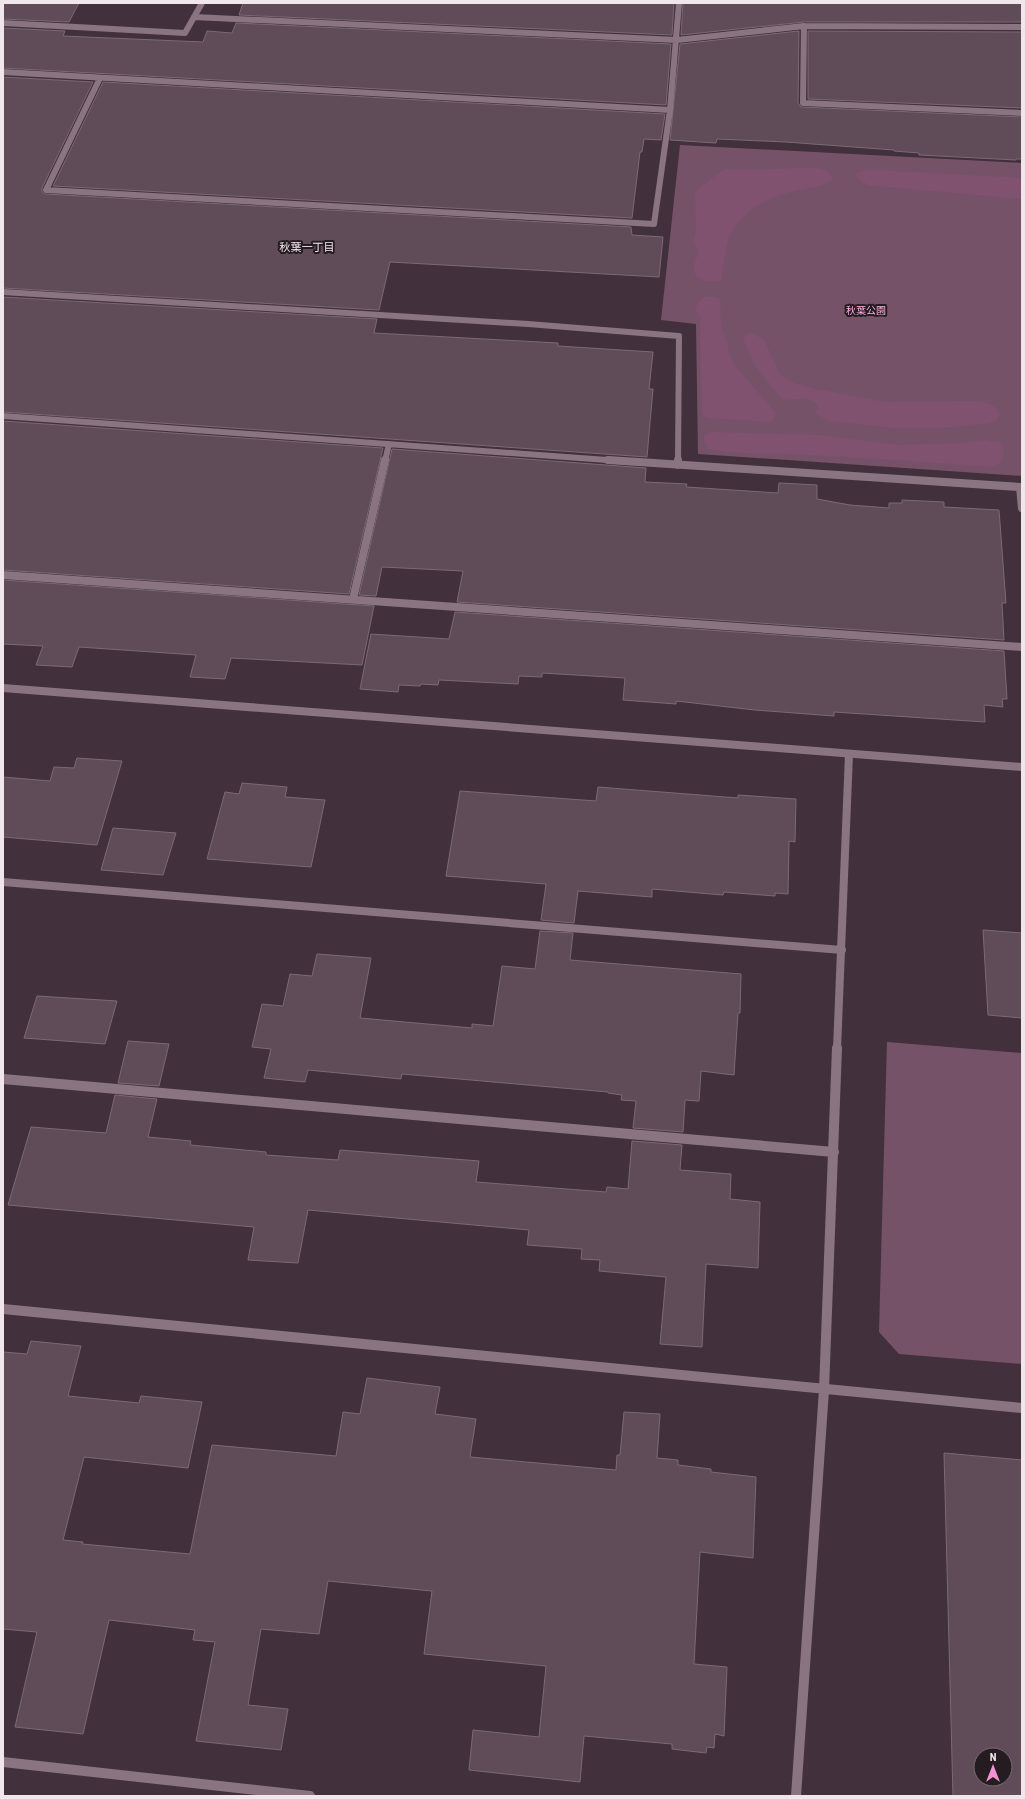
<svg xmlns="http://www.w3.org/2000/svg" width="1025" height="1799" viewBox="0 0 1025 1799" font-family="'Roboto Condensed','Noto Sans JP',sans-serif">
<rect width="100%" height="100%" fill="#42313c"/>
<path fill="#765269" d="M680 145 1022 163V476L698 454 696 324 661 320Z
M887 1042 1022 1053V1364L899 1354 879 1332Z"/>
<path fill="#805270" d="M797 168C809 168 826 165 833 178 828 186 818 186 809 188 779 193 745 205 730 235 725 246 724 267 721 280 711 283 693 282 694 267 694 263 697 257 699 252L693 243 696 232 695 192 716 175 726 169 753 170Z
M872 170 1022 178V199L868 185 857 178 856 174 860 172Z
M704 297H713L720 299 721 325 733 364 776 413 774 419 770 422 709 418 702 415 700 315 695 310 698 303Z
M750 332 764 340 780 375 796 384 815 389 886 402 973 401C985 402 994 403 1000 414L997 420 990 423 941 428H894L830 421 816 414 818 404 807 398 788 400 780 397 754 364 743 338Z
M711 432 819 435 898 445 963 443 984 440 1003 443 1004 451 1001 462 992 467C931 462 870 458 809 455 776 453 740 455 708 449L704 441V436Z"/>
<path fill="#5f4c58" stroke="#7c6975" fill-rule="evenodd" d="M3 3H79L69 22 3 19Z
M243 3H674L672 35 239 15Z
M683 3H1022V22H804L681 35Z
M236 23 671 44 666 105 3 68V28L65 31 63 36 203 42 207 31 232 33Z
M799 31 798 103 801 107 1022 117V159H1016V160L919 155V153L894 151V150L786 142 717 139 716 143 670 140 680 44Z
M808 31 1022 32V108L808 99Z
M3 77 93 82 42 188V192L45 194 631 227 632 235 663 237 659 277 390 262 379 310 3 288Z
M103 82 665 114 661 140 644 139 642 152H640L632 218 53 186Z
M3 297 377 319 374 333 558 343V346L653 352 649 389H653L647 457 3 412Z
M3 421 383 448 349 594 3 570Z
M392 449 646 468 645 482 687 484 686 487 778 493 779 483 817 485V499L850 505 889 508V503H902V500L944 502V507L999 510 1006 603H1002L1004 640 457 602 463 571 382 567 376 596 359 595Z
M3 580 374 606 362 665 231 658 225 679 190 677 196 655 79 647 72 667 36 665 43 646 3 644Z
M455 612 1004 651 1007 699H1002L1003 707 984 705 985 722 834 712V716L755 710 676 701V704L623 700 625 678 542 673V677L519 676 518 684 439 680 438 685 421 684 420 686 399 685 398 692 360 689 371 634 449 639Z
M77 758 122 761 97 845 3 837V777L50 781 54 767 74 768Z
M242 783 287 787 285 797 325 800 311 867 207 859 225 792 239 794Z
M598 787 738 798V795L796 799 795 842 789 841 788 894 775 893V896L724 892 723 895 652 889V897L578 891 574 923 541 920 546 884 446 876 460 791 596 801Z
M113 828 176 833 163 875 101 870Z
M983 930 1022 933V1018L988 1015Z
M540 931 573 933 570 960 741 974 740 1013H738L734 1075 701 1071 699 1101 685 1100 683 1132 633 1128 636 1101 621 1100 622 1095 608 1093V1092L402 1074 401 1079 308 1070 305 1082 264 1078 271 1049 252 1047 262 1004 283 1006 290 974 312 976 317 954 371 958 360 1018 472 1028V1024L493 1026 502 966 535 969Z
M37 996 117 1001 105 1044 24 1038Z
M128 1041 169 1044 159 1086 118 1083Z
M115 1095 157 1099 148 1137 191 1141 190 1145 266 1152V1155L338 1160 340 1150 479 1161 476 1182 606 1192 607 1187 628 1189 632 1141 682 1145 680 1170 731 1174 730 1199 760 1202 758 1268 706 1264 702 1347 660 1344 666 1277 599 1271 600 1260 581 1259 582 1249 527 1245 529 1230 308 1210 298 1263 248 1260 254 1227 8 1205 31 1127 106 1133Z
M31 1341 81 1346 68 1396 139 1403 141 1396 202 1402 188 1468 84 1457 63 1540 83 1542 82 1544 190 1554 212 1445 336 1456 343 1412 360 1414 367 1378 440 1387 435 1414 476 1419 470 1457 616 1470 617 1455H620L624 1412 660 1414 657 1458 678 1460V1465L711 1469V1472L756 1477 753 1558 700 1552 694 1664 727 1667 724 1736 715 1734 714 1748 707 1747 706 1753 672 1749V1744L584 1736 580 1782 469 1770 473 1730 539 1737 546 1666 424 1654 432 1591 328 1581 319 1634 261 1629 248 1705 288 1709 281 1750 196 1741 215 1642 193 1640 195 1630 109 1620 83 1734 15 1727 37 1632 3 1629V1352L27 1354Z
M944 1453 1022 1460V1796H953ZM981 1755H1005V1779H981Z"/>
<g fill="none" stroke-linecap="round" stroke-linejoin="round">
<path stroke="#8b7482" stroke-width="6" d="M194 17 677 40 804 26 1022 27
M3 23 185 33 202 3
M804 26 803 103 1022 113
M3 72 670 110
M100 78 46 190 654 224 670 110 679 3
M3 292 528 324 679 336 678 461
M3 416 621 461
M385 461 389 444"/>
<path stroke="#8b7482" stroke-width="8" d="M608 460 1020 487 1022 508
M678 465V460
M3 575 1022 647
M353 599 385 460
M3 882 842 950
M837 1049 849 754"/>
<path stroke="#8b7482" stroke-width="10" d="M3 1079 834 1152
M3 1309 1022 1408
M3 1762 310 1796
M796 1796 824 1390 837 1048"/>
<path stroke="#8b7482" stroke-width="8" d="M3 688 1022 767"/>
</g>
<g text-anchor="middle" stroke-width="4" stroke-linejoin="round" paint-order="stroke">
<g font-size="10" fill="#fbb0e0" stroke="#241c21">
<text x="866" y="314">秋葉公園</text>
</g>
<g font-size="11" fill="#f1e6ec" stroke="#241c21">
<text x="307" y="251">秋葉一丁目</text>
</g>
</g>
<rect width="1025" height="1799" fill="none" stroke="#f1e6ec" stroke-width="8"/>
<g transform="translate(993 1767)"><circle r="19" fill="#241c21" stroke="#766d72"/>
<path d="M0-3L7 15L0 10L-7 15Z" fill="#f591d3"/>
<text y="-6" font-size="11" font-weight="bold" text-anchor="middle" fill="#f1e6ec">N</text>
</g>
</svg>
